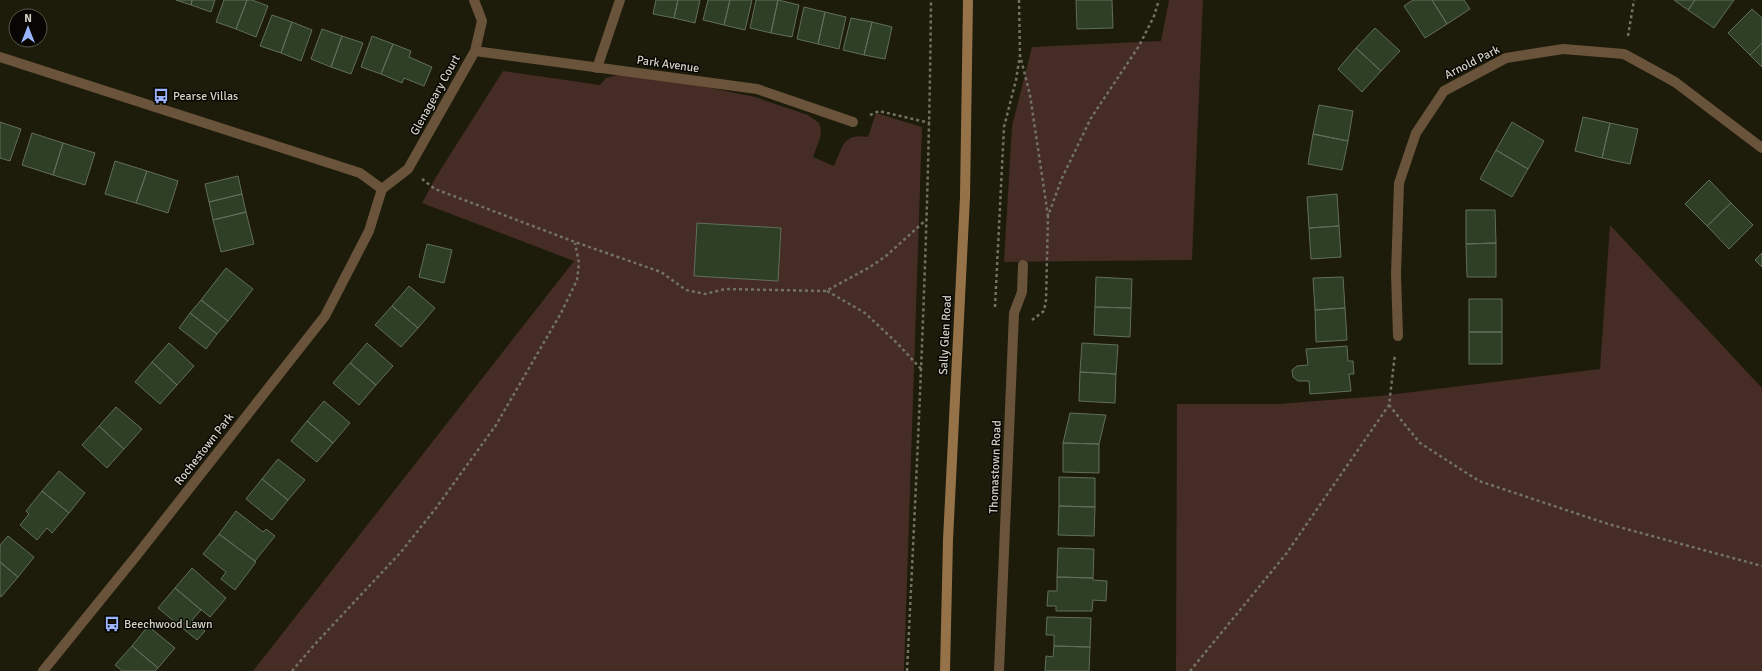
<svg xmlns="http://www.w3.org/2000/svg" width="1762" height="671" viewBox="0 0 1762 671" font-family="Signika,sans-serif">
<rect width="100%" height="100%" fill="#1d1b0a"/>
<path fill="#452c25" d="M1169 0H1203L1192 260 1004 262 1012 126 1032 47 1161 41Z
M503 71 600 85 606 78 622 74 711 88 755 97 808 115 819 123 821 131 820 138 813 157 834 166C843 147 842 133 868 137L876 113 922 127 904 671H253L574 261 422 203 436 177Z
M1610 225 1762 388V671H1176L1177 404H1278L1380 396 1600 369Z"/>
<path fill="#2e3f26" stroke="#626e5c" d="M176 0H192L191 5Z
M192 0H215L211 12 191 5Z
M224 0H247L236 29 216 22Z
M247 0H252L268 6 256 37 236 29Z
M656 0H678L674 18 653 14Z
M678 0H700L695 23 674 18Z
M708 0H730L724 25 703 20Z
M730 0H752L745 30 724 25Z
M756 0H778L771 33 750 28Z
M778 0 799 5 792 37 771 33Z
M1076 0H1112L1113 28 1077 29Z
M1413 0H1432L1447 24 1425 38 1404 6Z
M1432 0H1464L1470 9 1447 24Z
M1674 0H1695L1688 10Z
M1695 0H1734L1714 28 1688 10Z
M804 7 825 12 818 44 797 39Z
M1752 9 1762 18V43L1750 55 1728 33Z
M825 12 846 17 839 49 818 44Z
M272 15 292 22 281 53 260 46Z
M851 18 872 22 864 55 843 50Z
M292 22 312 30 301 61 281 53Z
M872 22 892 27 885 59 864 55Z
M1375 28 1400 51 1381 71 1356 48Z
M322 29 342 36 331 67 311 59Z
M342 36 363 43 351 74 331 67Z
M372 36 393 44 381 74 361 67Z
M1762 43V67L1750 55Z
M393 44 411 51 409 57 432 67 424 86 404 78 402 83 381 74Z
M1356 48 1381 71 1362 92 1338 69Z
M1319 105 1353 111 1348 141 1313 134Z
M1583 117 1610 123 1602 158 1575 151Z
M0 122 21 129 10 161 0 158Z
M1512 122 1544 141 1528 169 1496 150Z
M1610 123 1638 129 1630 164 1602 158Z
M32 133 63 143 53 175 22 165Z
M1313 134 1348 141 1342 170 1308 164Z
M63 143 95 153 85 185 53 175Z
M1496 150 1528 169 1512 197 1480 179Z
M115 161 147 171 136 203 105 194Z
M147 171 178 181 168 213 136 203Z
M238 176 242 194 209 202 205 184Z
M1709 180 1731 203 1707 226 1685 204Z
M242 194 246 212 213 220 209 202Z
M1337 194 1339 226 1309 228 1307 197Z
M1731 203 1753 225 1729 249 1707 226Z
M1466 210H1495L1496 243 1466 244Z
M246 212 254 244 221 252 213 220Z
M697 223 781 228 778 281 694 276Z
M1339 226 1341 257 1311 259 1309 228Z
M1496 243V277H1467L1466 244Z
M427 244 452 250 444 283 419 277Z
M1762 253V267L1755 260Z
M226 268 253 289 228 321 201 300Z
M1096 277 1132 279 1131 308 1095 307Z
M1343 277 1345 308 1315 310 1313 278Z
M409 286 435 308 418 328 392 306Z
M1469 299H1502V332H1469Z
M201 300 228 321 217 334 190 313Z
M392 306 418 328 401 347 375 325Z
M1095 307 1131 308 1130 337 1094 335Z
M1345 308 1347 340 1316 342 1315 310Z
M190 313 217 334 206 349 179 328Z
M1469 332H1502V364H1469Z
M169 343 194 366 177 385 152 362Z
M367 343 393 366 376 385 350 363Z
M1082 343 1118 345 1116 374 1080 372Z
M1347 346 1348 361H1353L1354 374H1349L1351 391 1310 394 1309 381H1298L1293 377 1292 370 1297 366 1308 365 1306 349Z
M152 362 177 385 160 404 135 382Z
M350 363 376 385 359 405 333 383Z
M1080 372 1116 374 1115 403 1079 401Z
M324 401 350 423 333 443 307 421Z
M116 407 142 429 124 449 99 426Z
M1070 413 1106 415 1099 444 1063 443Z
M307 421 333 443 317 462 291 441Z
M99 426 124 449 107 468 82 445Z
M1063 443 1099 444V473L1063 472Z
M278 459 305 480 288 500 262 479Z
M59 471 85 493 69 513 42 491Z
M1059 477 1095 478V507L1059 506Z
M262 479 288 500 272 520 246 499Z
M42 491 69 513 52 533 47 528 37 540 20 525 29 514 26 511Z
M1059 506 1095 507 1094 536 1058 535Z
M236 511 263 532 266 529 275 536 255 561 219 534Z
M219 534 256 562 235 590 221 579 226 572 203 554Z
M8 536 34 557 18 577 0 562V545Z
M1058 548 1094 549 1093 578 1057 577Z
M0 562 18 577 1 597 0 596Z
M192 568 226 598 210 617 175 588Z
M1057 577 1093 578V580L1107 581 1106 601 1093 600 1092 611H1056V606H1047L1048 591H1057Z
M175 588 201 610 192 620 205 631 197 640 158 608Z
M1047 617 1091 618 1090 647 1054 646V635H1046Z
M148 626 175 648 158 668 132 646Z
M132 646 158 668 155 671H122L115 665Z
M1054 646 1090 647 1089 671H1045L1046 656 1053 657Z"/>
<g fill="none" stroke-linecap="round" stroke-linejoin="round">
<path stroke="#737264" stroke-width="2.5" stroke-dasharray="3 3" stroke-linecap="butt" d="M1019 0 1020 55 1030 95 1048 216
M1628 36 1634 0
M870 115 879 111 930 123
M422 179 435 189 575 242 661 272 686 290 705 294 725 289 826 291 870 267 886 256 927 219
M827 291 865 313 897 343 922 370
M995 307 1004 127 1016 80 1020 55
M1032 320 1044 311 1046 300 1048 216 1062 178 1091 118 1139 46 1154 16 1159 0
M1389 405 1420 443 1479 481 1608 524 1762 566
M292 671 315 644 401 552 436 508 496 425 561 313 577 280 579 263 575 243
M907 671C918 447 929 224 931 0
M1190 671 1286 554 1389 405 1395 354"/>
<path stroke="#69533a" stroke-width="10" d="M475 51 757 89 853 122
M0 57 360 173 382 189 369 231 325 316 137 555 43 671
M597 68 620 0
M382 189 408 169 475 51 482 21 474 0
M1398 336 1396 274 1399 183 1416 133 1444 91 1506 58 1563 49 1624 54 1675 82 1762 148
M999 671 1014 313 1022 292 1023 265"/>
<path stroke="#967249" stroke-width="10" d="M945 671 948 540 965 197 968 0"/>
</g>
<defs>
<symbol id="bus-bare" viewBox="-9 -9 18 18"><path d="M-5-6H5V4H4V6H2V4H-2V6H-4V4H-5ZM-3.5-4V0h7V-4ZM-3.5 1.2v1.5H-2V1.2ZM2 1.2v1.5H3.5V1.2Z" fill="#9ab5fd" stroke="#070602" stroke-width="2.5" paint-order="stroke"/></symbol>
</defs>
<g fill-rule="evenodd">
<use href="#bus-bare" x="150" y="85" width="22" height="22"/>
<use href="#bus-bare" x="101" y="613" width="22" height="22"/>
</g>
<g text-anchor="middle" stroke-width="3" stroke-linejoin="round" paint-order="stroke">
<g font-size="12" fill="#d3d2c7" stroke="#070602">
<text transform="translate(1472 62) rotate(-27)" y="4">Arnold Park</text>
<text transform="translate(668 64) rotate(8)" y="4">Park Avenue</text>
<text transform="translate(435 95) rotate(-61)" y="4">Glenageary Court</text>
<text transform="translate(945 335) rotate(-87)" y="4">Sally Glen Road</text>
<text transform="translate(204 449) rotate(-52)" y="4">Rochestown Park</text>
<text transform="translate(995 467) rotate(-88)" y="4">Thomastown Road</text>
</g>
<g font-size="12" fill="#d3d2c7" stroke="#070602" text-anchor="start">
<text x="173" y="100">Pearse Villas</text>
<text x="124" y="628">Beechwood Lawn</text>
</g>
</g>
<g transform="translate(28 28)"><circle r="19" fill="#070602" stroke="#595851"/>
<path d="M0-3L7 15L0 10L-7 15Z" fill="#9ab5fd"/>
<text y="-6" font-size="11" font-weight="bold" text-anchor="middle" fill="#d3d2c7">N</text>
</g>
</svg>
